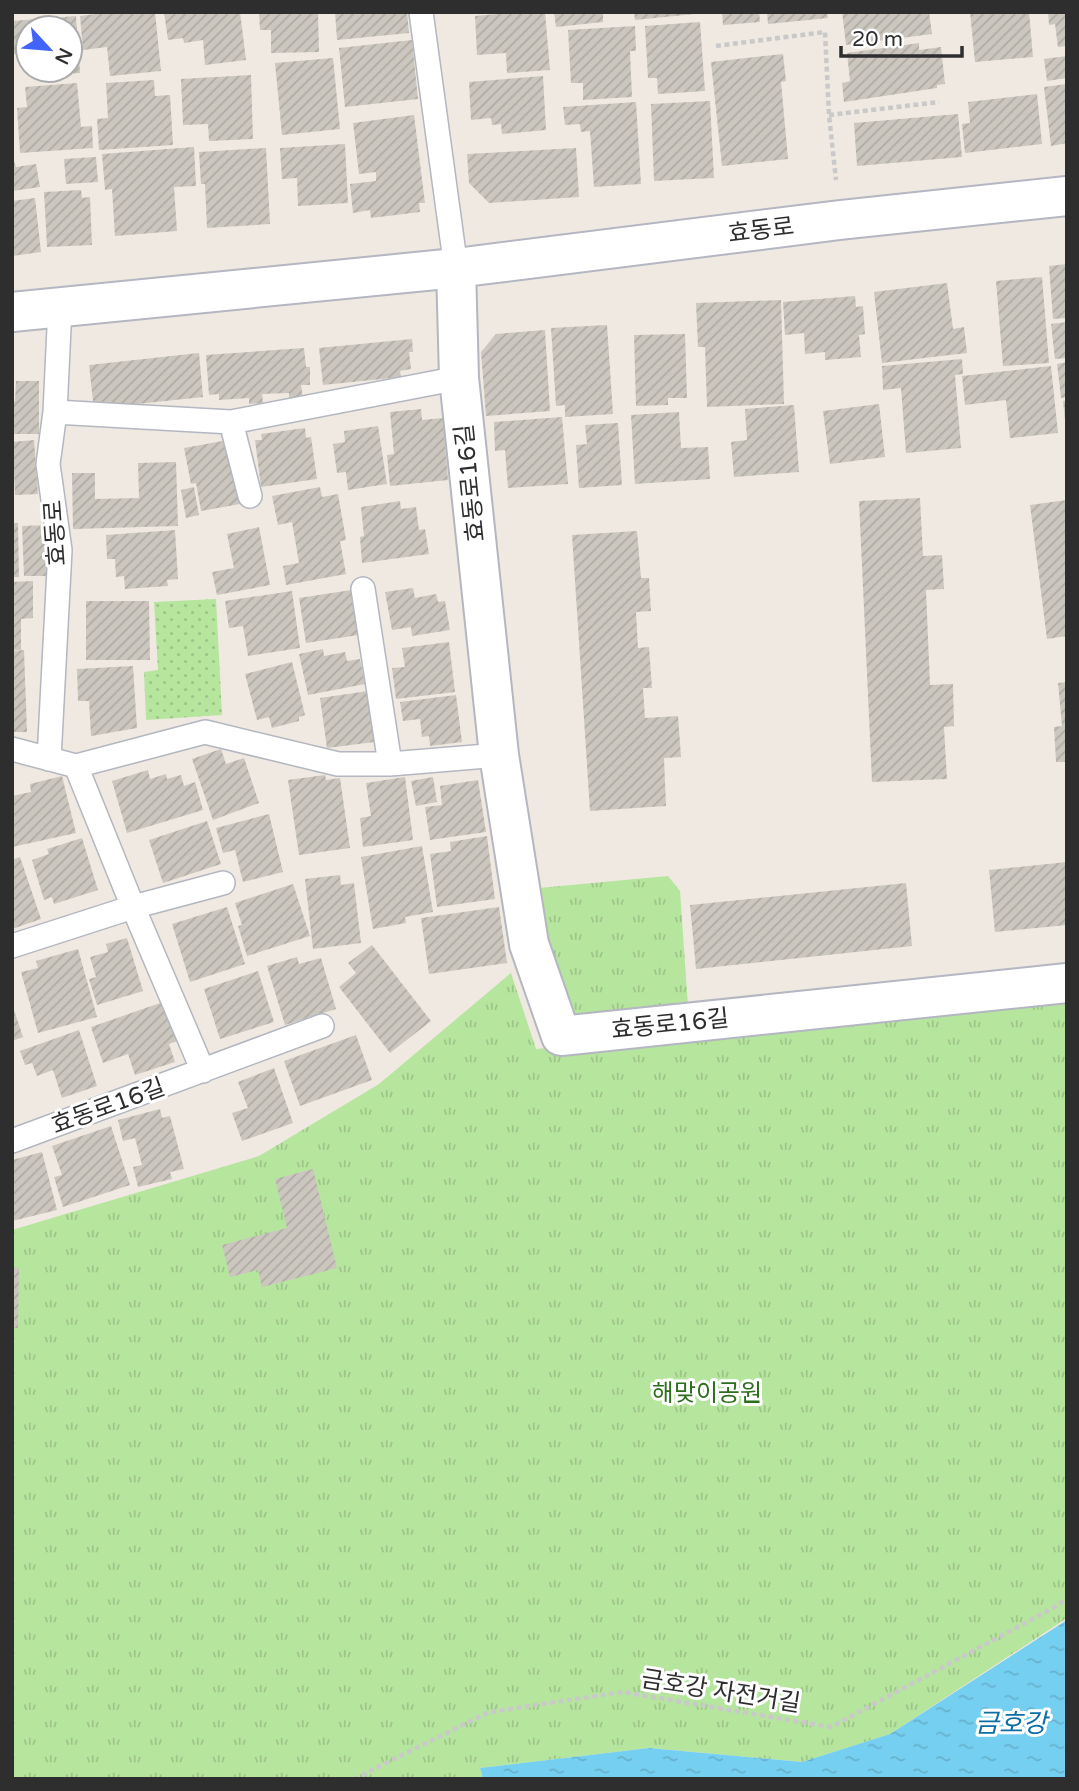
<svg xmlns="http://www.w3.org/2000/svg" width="1079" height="1791" viewBox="0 0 1079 1791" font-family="'Varela Round','Noto Sans KR',sans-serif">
<defs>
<pattern id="grass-dots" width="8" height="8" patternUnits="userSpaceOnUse" patternTransform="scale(1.75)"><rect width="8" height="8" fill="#b6e59e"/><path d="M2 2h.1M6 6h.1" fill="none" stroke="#9dc588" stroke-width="1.8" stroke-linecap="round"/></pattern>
<pattern id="park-tufts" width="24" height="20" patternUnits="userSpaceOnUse" patternTransform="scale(1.75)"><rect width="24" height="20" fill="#b6e59e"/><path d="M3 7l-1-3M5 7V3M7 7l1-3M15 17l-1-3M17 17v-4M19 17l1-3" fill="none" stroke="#9dc588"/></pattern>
<pattern id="water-ripples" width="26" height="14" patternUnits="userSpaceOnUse" patternTransform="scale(1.75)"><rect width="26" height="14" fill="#75cff0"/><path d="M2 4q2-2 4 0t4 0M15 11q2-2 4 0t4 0" fill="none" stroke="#66b2ce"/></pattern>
<pattern id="building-hatch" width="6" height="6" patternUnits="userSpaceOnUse" patternTransform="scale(1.75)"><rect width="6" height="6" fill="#cbc7bf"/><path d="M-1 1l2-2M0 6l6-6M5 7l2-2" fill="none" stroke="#afaba4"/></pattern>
</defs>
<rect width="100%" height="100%" fill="#efe9e1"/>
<path fill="url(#grass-dots)" d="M216 599 222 715 146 720 144 672 158 670 154 602Z"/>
<path fill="url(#park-tufts)" d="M668 876 680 891 688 1006 581 1018 559 999 539 888Z
M511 973 536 1049 1067 998V1618L890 1734 802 1762 649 1748 480 1768 483 1779H12V1230L259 1156 379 1084Z"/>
<path fill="url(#water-ripples)" d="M1067 1620V1779H483L480 1768 649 1748 802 1762 890 1734Z"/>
<path fill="url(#building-hatch)" d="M110 12H155L161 71 110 76 107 47 83 50 80 16Z
M164 12H240L246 60 205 65 203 40 184 43 183 38 168 40Z
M259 12H318L319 52 271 53V30H260Z
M335 12H407L409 33 337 40Z
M519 12H545L550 70 507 73 506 53 477 55 475 16Z
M554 12H603V22L556 27Z
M634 12H695V14L635 20Z
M722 12H759L760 22 723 25Z
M767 12H827L828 18 768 24Z
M842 12H929L932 34 846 45Z
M970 12H1029L1033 57 975 62Z
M1048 12H1067V46L1058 47 1055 24 1049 25Z
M76 16 80 73 42 75V70H70V28H28V53L14 54 12 21Z
M700 22 705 91 658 94 657 78H648L645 26Z
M635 26 636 51H630L632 97 583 100V83H571L568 30Z
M412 40 418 99 345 107 339 48Z
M919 43V50L941 47 945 84 937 85V88L844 102 842 83 850 81 847 53Z
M783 54 786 81 781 82 788 159 722 166 711 62Z
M1067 56V78L1047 81 1044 59Z
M333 58 340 129 282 135 275 63Z
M251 75 253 139 209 141 208 124 183 125 181 79Z
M543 76 546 130 502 134 501 124 492 125 491 118 471 120 469 82Z
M154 80 155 96 170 95 173 145 99 150 97 119 108 118 106 83Z
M77 83 81 127 92 126 93 148 20 153 17 108 27 107 25 87Z
M1067 84V143L1051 146 1044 87Z
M1037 94 1042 144 965 153 962 124 970 123 968 102Z
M710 101 714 178 654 181 651 104Z
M636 102 641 184 594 187 590 131 581 132 580 124 565 125 563 107Z
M958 114 962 157 857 166 854 123Z
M414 115 425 203H419L420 212 371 218 370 210 353 213 350 184 376 181V172L359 174 353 123Z
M345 144 348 203 298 206 297 178 282 179 280 148Z
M194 147 196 186 174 187 177 231 115 236 112 189 105 190 102 154Z
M266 148 270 224 207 228 205 184H201L199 152Z
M576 148 579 197 489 203 469 183 467 154Z
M12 155 16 167 36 164 40 187 12 191Z
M96 157 98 182 66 184 64 159Z
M81 190 82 198 90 197 92 245 47 247 44 192Z
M35 198 41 252 12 256V201Z
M1067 264V318L1053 319 1049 266Z
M1042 277 1049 363 1003 366 996 281Z
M947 283 953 329 964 327 967 353 882 363 874 292Z
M855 296 856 307 863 306 865 334 859 335 861 357 825 360V352L805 354 804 333 785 335 783 302Z
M781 300 784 404 707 407 705 347H698L696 303Z
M1067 322V358L1055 359 1051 324Z
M607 325 613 414 565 417V405L556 406 551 328Z
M545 330 550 411 486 416 481 352 496 334Z
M685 334 687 398H668V405L636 406 634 335Z
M412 339 413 352H409L411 369 400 371 401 377 323 385 319 348Z
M304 348 306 367H310V385H301L303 399 289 400V393L262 394 263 403 249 404V398L219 400V394L209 395 206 355Z
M199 353 203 397 109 407 93 401 89 365Z
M962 359 963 374 955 375 961 448 906 453 901 388 883 390 882 366Z
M1067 362V397L1061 398 1057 364Z
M1051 366 1058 433 1010 438 1006 400 965 405 962 376Z
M16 381H39V434H12V401H15Z
M1067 400V419L1065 420 1063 401Z
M879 404 885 457 830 464 823 411Z
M794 405 799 472 734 477 731 442 747 440 745 409Z
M421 409 422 420 443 418 448 480 390 486 387 455 394 454 390 412Z
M679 412 681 448 708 447 710 479 635 484 631 415Z
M562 417 568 484 508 488 505 450 495 451 494 422Z
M618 423 622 485 579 488 576 445 587 444 585 425Z
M378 426 387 484 348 490 346 472 337 473 333 444 345 442 344 431Z
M305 428 306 438 311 437 317 479 261 487 255 440H262L261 434Z
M34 440 38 494 15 495 14 472 12 473V442Z
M228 440 240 504 201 511 196 483 191 484 184 448Z
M176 462 178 526 73 529 72 473H95V499L139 498 138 463Z
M194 487 199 515 186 518 181 490Z
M320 487 322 497 338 494 346 540 340 541 346 574 286 585 283 566 299 563 292 522 278 525 272 496Z
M920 498 923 556 942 555 944 589 926 590 930 685 953 684 954 726 944 727 947 779 872 782 859 501Z
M1067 500V636L1047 639 1030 505Z
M400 501 401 509 416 507 419 530 425 529 429 554 362 563 360 537 364 536 361 507Z
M12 523H18L19 577H12Z
M48 525 50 576H24L22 526Z
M259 527 270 585 217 595 212 572 234 568 227 534Z
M175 530 178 579 167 580 168 586 125 589 124 576 116 577 115 559H107L106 535Z
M637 531 641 578H649L651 611 636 612 638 648 649 647 652 688H643L645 718 678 716 681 757 664 758 666 806 590 811 572 535Z
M33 581V618L21 619V650H12V582Z
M413 588 415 598 436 594 438 602 445 601 450 630 412 636 411 627 392 630 385 592Z
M358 589 365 634 306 643 299 598Z
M292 591 300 648 248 656 243 626 229 628 225 601Z
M86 601H149L150 660H86Z
M449 642 455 692 396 699 392 668 405 667 402 648Z
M323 649 324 656 345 652 347 661 360 659 365 684 308 695 299 654Z
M24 650 27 732H12V651Z
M292 662 305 715 299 717V721L272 728 269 717 257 720 245 674Z
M133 666 137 728 91 736 89 701H78L77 669Z
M1067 682V762H1056L1054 727 1062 726 1058 683Z
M368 691 374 742 327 748 320 698Z
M456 695 462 742 430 746 429 736 422 737 420 719 403 721 400 702Z
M221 749 226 764 244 758 259 803 213 820 192 759Z
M148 770 150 779 166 774 167 779 181 775 184 786 195 782 203 810 127 833 112 781Z
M325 775 326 780 340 778 350 848 299 855 288 780Z
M62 776 76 833 12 847V796L31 792 30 784Z
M405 777 413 840 363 847 360 818 371 816 366 783Z
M433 777 437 802 416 806 411 781Z
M478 780 486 832 430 840 425 807 442 805 440 786Z
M269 814 283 872 243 882 235 850 223 853 216 828Z
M207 821 221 864 163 883 149 840Z
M487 836 495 899 437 907 430 854 451 851 450 842Z
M82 838 98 890 54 904 52 897 44 900 32 860 49 854 47 849Z
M422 846 433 912 405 917 406 923 373 929 361 857Z
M20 857 41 919 12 929V860Z
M1067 862V925L995 932 989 870Z
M340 875 341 885 354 883 361 943 313 949 305 879Z
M906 883 912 946 696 969 690 905Z
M293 884 310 936 247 956 238 926 242 925 235 903Z
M227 907 245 964 190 982 172 924Z
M499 907 507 963 429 974 421 918Z
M127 938 143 991 97 1005 89 979 96 977 90 957 108 952 106 944Z
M372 945 431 1021 390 1053 339 987 356 973 348 963Z
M78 949 97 1017 38 1033 21 972 38 968 36 961Z
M297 957 299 964 321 958 336 1009 285 1025 267 966Z
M258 971 274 1022 220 1039 204 989Z
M163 1002 177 1041 169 1044 175 1062 135 1075 128 1054 103 1063 91 1027Z
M12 1004 23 1037 12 1041Z
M79 1030 97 1086 62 1098 53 1070 37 1076 32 1063 25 1065 20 1051Z
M356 1035 372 1080 300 1106 284 1061Z
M274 1068 293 1123 242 1141 232 1113 248 1108 238 1082Z
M160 1109 162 1118 170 1116 184 1169 170 1172 172 1179 138 1187 133 1167 142 1165 135 1138 123 1141 118 1120Z
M111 1126 130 1185 63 1207 54 1177 62 1175 52 1146Z
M42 1152 57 1210 12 1221V1160Z
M313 1169 337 1268 262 1287 258 1270 230 1277 222 1245 287 1228 275 1179Z
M12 1268H19L18 1328H12Z"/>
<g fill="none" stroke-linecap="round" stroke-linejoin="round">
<defs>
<path id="lane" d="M421 12 456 268
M55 412 231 422 459 378
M231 422 250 496
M363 589 390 764
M12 749 76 766 205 732 338 764H390L499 755
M49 759 60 550 48 464 55 412 60 307
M76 766 133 907 203 1071
M12 946 133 907 223 883
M12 1141 322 1026"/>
<path id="street" d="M456 268 459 378 499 755 529 944 561 1036 1067 983"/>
<path id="secondary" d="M12 312 456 268 840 220 1067 196"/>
</defs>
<use href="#lane" stroke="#b4b7c1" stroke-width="26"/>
<use href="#street" stroke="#b4b7c1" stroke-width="42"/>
<use href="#secondary" stroke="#b4b7c1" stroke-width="42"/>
<path stroke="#c9c9c9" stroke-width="4.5" stroke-dasharray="5 3.5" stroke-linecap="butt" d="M716 46 825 32 829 115 836 180
M829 115 939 102
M354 1779 489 1712 623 1692 831 1727 1053 1608 1067 1598"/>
<use href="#lane" stroke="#fff" stroke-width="23"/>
<use href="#street" stroke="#fff" stroke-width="38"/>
<use href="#secondary" stroke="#fff" stroke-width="38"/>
</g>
<g text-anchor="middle" stroke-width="6" stroke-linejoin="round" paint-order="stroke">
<g font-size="24" fill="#2e2e2e" stroke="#fff">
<text transform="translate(761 230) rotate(-7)" y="8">효동로</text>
<text transform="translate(470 483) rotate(-96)" y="8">효동로16길</text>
<text transform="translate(55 533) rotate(-94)" y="8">효동로</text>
<text transform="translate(670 1024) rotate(-6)" y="8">효동로16길</text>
<text transform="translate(108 1106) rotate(-20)" y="8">효동로16길</text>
<text transform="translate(721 1691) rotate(9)" y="8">금호강 자전거길</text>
</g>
<g font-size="24" fill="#2c6e1b" stroke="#fff">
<text x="707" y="1401">해맞이공원</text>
</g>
<g font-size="26" font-style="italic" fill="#0d6fa3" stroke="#fff">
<text x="1011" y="1732">금호강</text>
</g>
</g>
<rect width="1079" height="1791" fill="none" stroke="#2e2e2e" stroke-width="28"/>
<g transform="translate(49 49) rotate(116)"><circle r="33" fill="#ffffff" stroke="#ababab" stroke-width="2"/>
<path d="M0-5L12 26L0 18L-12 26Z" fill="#4264fb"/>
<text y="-10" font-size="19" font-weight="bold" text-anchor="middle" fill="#2e2e2e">N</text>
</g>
<path d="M841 46v10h121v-10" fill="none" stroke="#2e2e2e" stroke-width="3.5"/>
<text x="852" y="46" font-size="21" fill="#2e2e2e" stroke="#ffffff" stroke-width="5" paint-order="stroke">20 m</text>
</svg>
